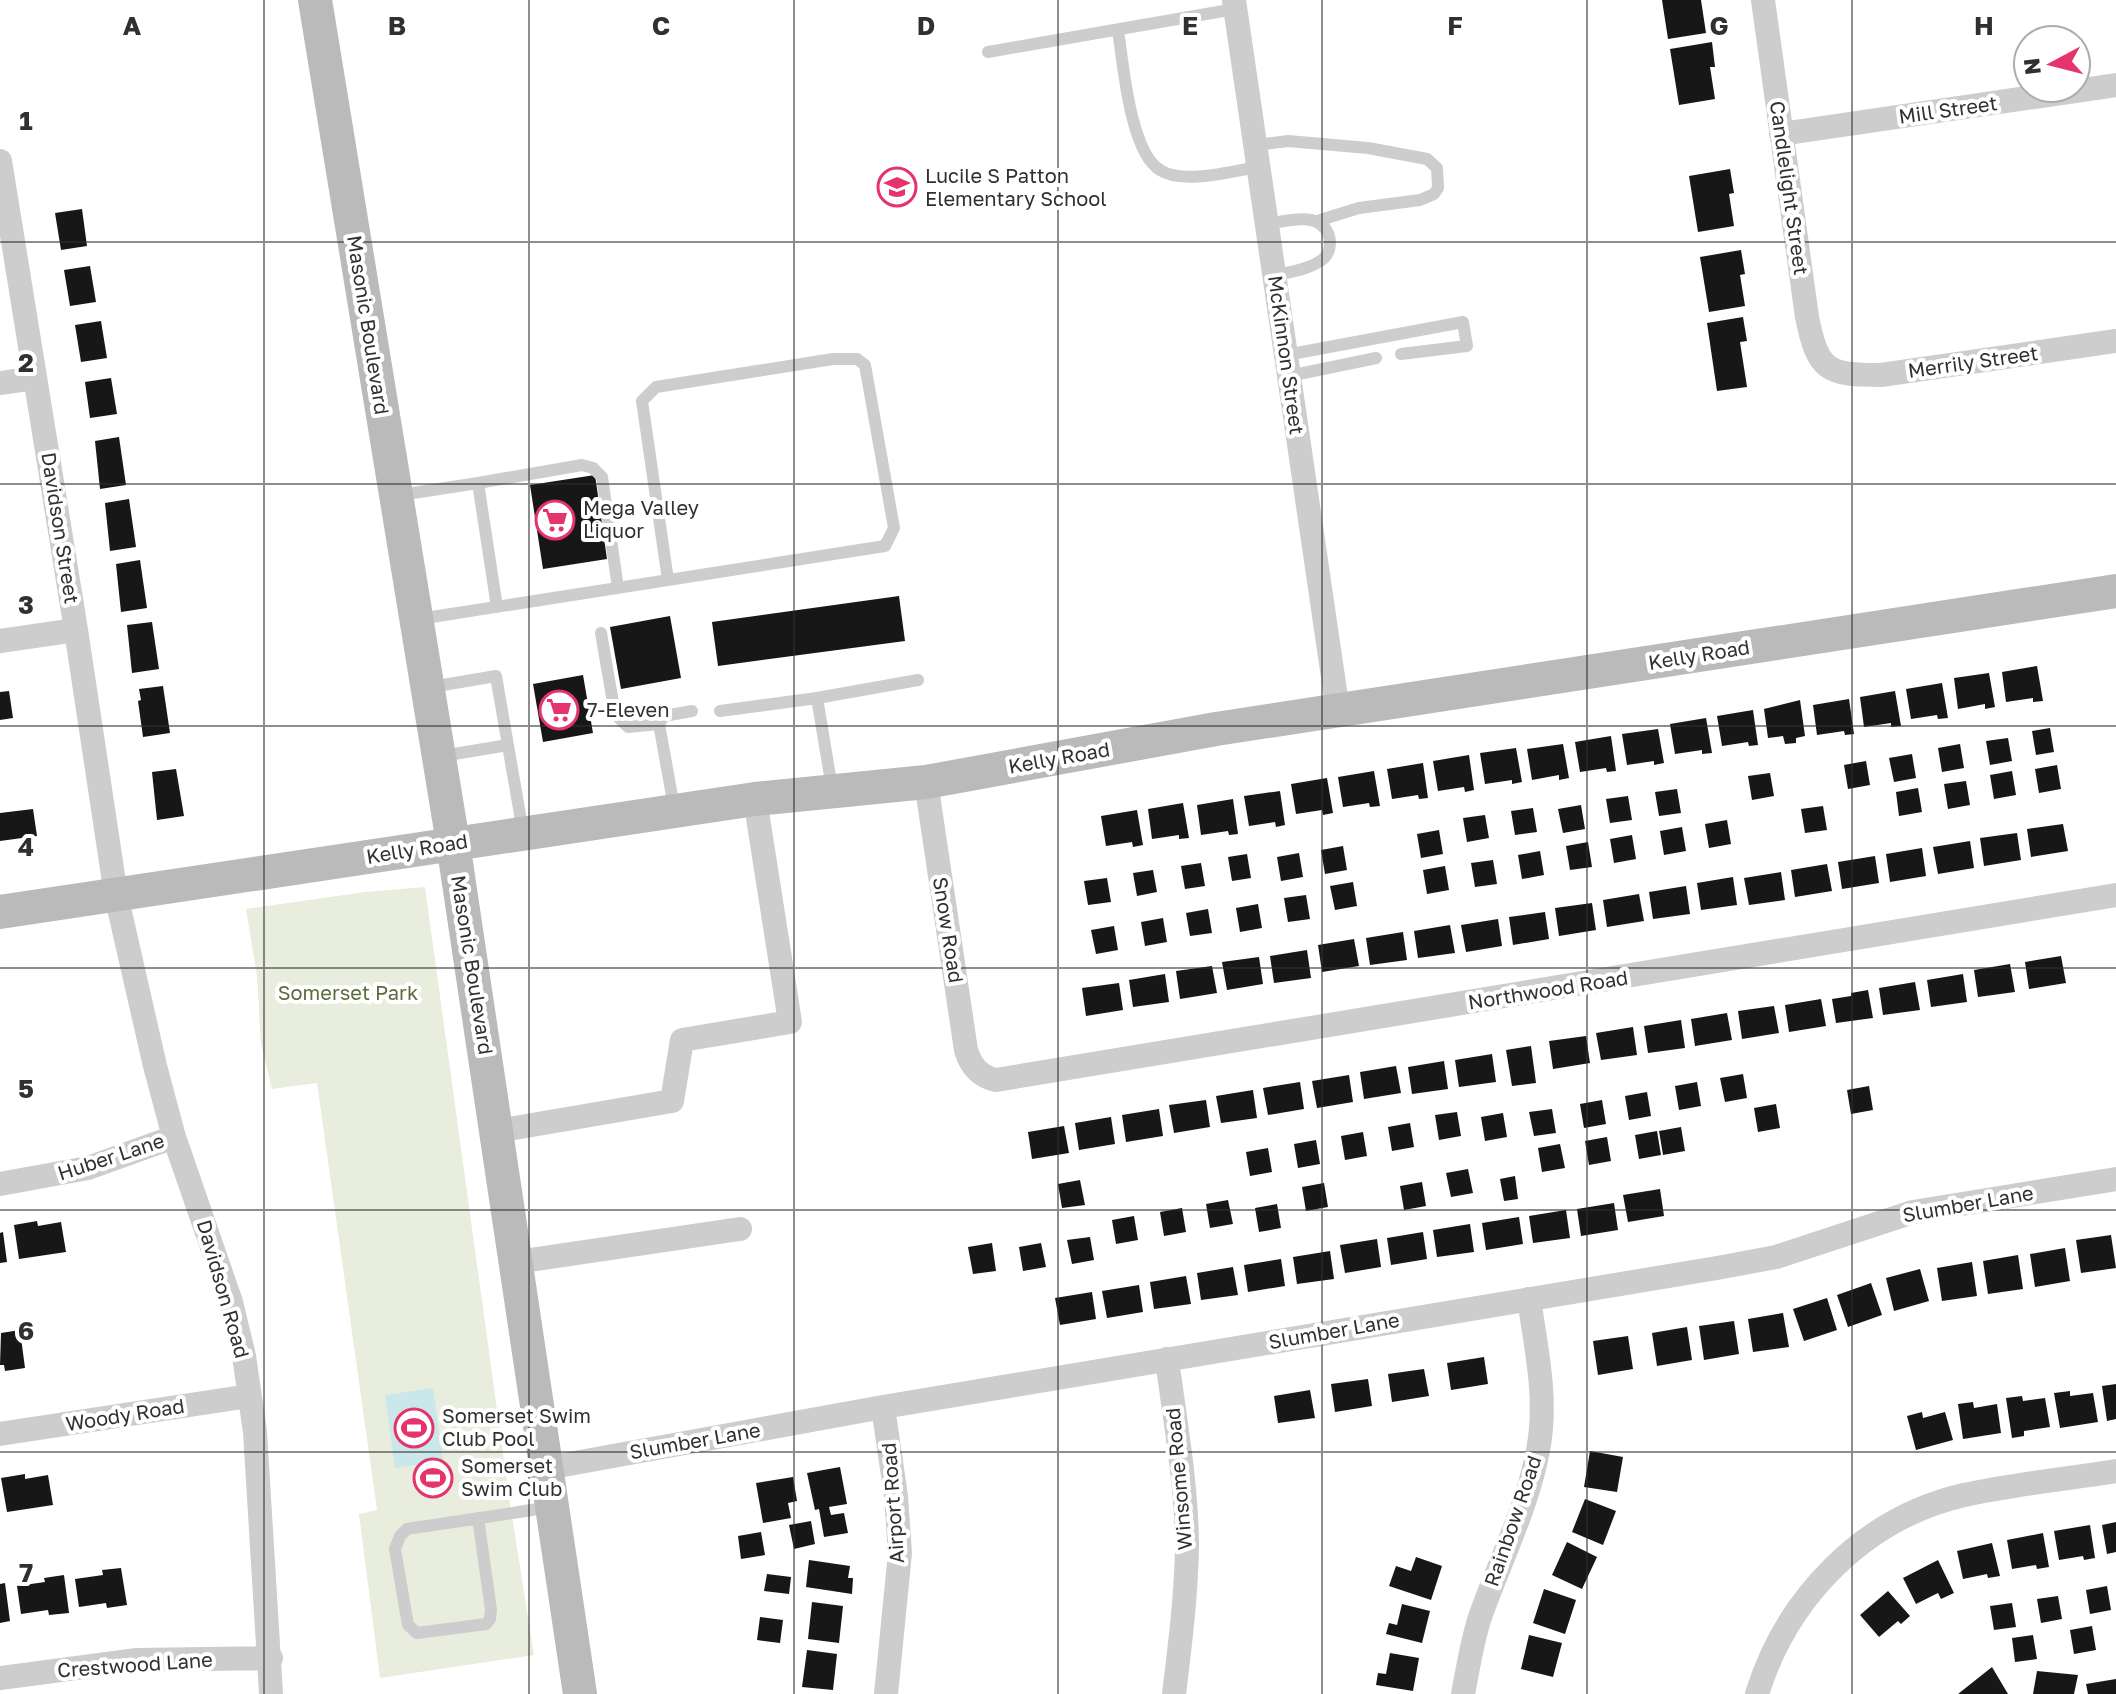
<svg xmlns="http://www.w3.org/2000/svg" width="2116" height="1694" viewBox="0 0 2116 1694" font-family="'Golos Text',sans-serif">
<rect width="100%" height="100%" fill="#fff"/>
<path fill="#e9edde" d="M425 887 509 1497 534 1655 380 1678 359 1514 377 1510 317 1083 272 1089 261 1044 257 976 246 909 365 892Z"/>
<path fill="#cae7ec" d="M433 1388 443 1461 395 1468 385 1395Z"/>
<path fill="#171717" d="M1662 0H1701L1706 33 1668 39Z
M1712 42 1715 67H1710L1715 99 1679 105 1670 49Z
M1730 169 1734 193 1729 194 1734 226 1698 232 1689 176Z
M82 209 87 246 61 250 55 213Z
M1741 250 1745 274 1740 275 1745 306 1709 312 1700 257Z
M90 266 96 302 70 306 64 270Z
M1743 317 1747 341 1740 342 1747 387 1717 391 1707 323Z
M101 321 107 358 81 362 75 325Z
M111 378 117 414 90 418 85 382Z
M119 437 126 485 100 489 95 441Z
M595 475 607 559 543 569 530 485Z
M129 499 136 547 110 551 105 503Z
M140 560 147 608 121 612 116 564Z
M899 596 905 641 718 666 712 622Z
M670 616 681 678 621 689 610 627Z
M152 622 159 669 132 673 127 625Z
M2037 666 2043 701 2033 702V698L2006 702 2002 672Z
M1989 673 1995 707 1985 709V704L1958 709 1954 678Z
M583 675 593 733 543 742 533 684Z
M1942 683 1948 718 1938 719 1937 715 1911 719 1906 689Z
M163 686 170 733 143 737 138 701 141 700 139 689Z
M9 691 13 718 0 720V692Z
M1895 691 1901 726 1891 727V723L1864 727 1860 697Z
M1849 699 1854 734 1845 735 1844 731 1817 735 1813 705Z
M1800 700 1805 736 1796 738V743L1785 744 1783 736 1768 738 1764 709Z
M1753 710 1758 745 1749 746 1748 742 1722 746 1717 716Z
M1706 718 1712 753 1702 754V750L1675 754 1670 724Z
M2050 728 2054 752 2036 755 2032 731Z
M1658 729 1664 763 1654 765V761L1627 765 1622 734Z
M1611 736 1616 771 1607 772 1606 768 1580 772 1575 742Z
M2008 738 2012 761 1990 765 1986 741Z
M1563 744 1569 778 1559 780V775L1532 780 1527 749Z
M1960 744 1964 768 1942 772 1938 748Z
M1516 748 1522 782 1512 784V780L1485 784 1480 753Z
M1912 754 1916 778 1894 782 1889 758Z
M1469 755 1474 790 1465 792 1464 787 1438 791 1433 761Z
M1866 761 1870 785 1848 789 1844 765Z
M1423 763 1428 798 1419 799 1418 795 1392 799 1387 769Z
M2057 765 2061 789 2039 793 2035 769Z
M176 769 184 816 157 820 152 772Z
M1374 771 1380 806 1370 807 1369 803 1343 807 1338 777Z
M2012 771 2016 795 1994 799 1990 775Z
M1770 773 1774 796 1752 800 1748 776Z
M1327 778 1333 813 1323 815 1322 810 1296 814 1291 784Z
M1966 781 1970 805 1948 809 1944 784Z
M1918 788 1922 812 1899 816 1896 792Z
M1677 789 1681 813 1659 816 1655 792Z
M1280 791 1285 825 1276 827 1275 822 1249 826 1244 796Z
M1628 796 1632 820 1610 823 1606 799Z
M1233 799 1238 834 1229 835 1228 831 1201 835 1197 805Z
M1183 803 1189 838 1179 839V835L1152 839 1148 809Z
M1581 805 1585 829 1563 833 1558 809Z
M1823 806 1827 830 1805 833 1801 809Z
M1533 808 1537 832 1515 835 1511 811Z
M33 809 37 836 0 841V813Z
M1137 810 1143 845 1133 847 1132 842 1106 846 1101 816Z
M1485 815 1489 838 1467 842 1463 818Z
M1727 820 1731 844 1709 848 1705 824Z
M2063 824 2068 851 2031 857 2027 829Z
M1682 827 1686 851 1664 855 1660 831Z
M1439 830 1443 854 1421 858 1417 834Z
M2017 833 2021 860 1984 866 1980 838Z
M1632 835 1636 859 1614 863 1610 839Z
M1970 841 1974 868 1938 874 1933 847Z
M1588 842 1592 867 1570 870 1566 846Z
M1343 846 1347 870 1325 874 1321 850Z
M1922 848 1926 876 1890 882 1886 854Z
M1540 851 1544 875 1522 879 1518 855Z
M1299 853 1303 877 1281 881 1277 857Z
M1247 854 1251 878 1232 881 1228 857Z
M1875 856 1879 883 1842 889 1838 862Z
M1493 860 1497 884 1475 887 1471 863Z
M1201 863 1205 886 1185 889 1181 866Z
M1827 864 1832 891 1795 897 1791 870Z
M1445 866 1449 890 1427 894 1423 870Z
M1153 870 1157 892 1137 896 1133 873Z
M1781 872 1785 900 1749 905 1744 878Z
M1733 877 1737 905 1701 910 1697 883Z
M1107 878 1111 902 1088 905 1084 881Z
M1353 882 1357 906 1335 910 1330 886Z
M1686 886 1690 914 1653 919 1649 892Z
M1639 894 1644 921 1607 927 1603 900Z
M1306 895 1310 919 1288 922 1284 898Z
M1592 903 1596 930 1559 936 1555 908Z
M1258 904 1262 928 1240 932 1236 908Z
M1208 909 1212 933 1190 936 1186 913Z
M1545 912 1549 939 1513 945 1509 917Z
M1163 918 1167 942 1145 946 1141 922Z
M1498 919 1502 946 1466 952 1461 925Z
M1450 925 1455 953 1418 958 1414 931Z
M1114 926 1118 950 1096 954 1091 930Z
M1403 932 1407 960 1370 965 1366 938Z
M1354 939 1359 966 1322 972 1318 945Z
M1307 950 1311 978 1274 983 1270 956Z
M2061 956 2066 983 2029 989 2025 962Z
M1259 957 1263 984 1227 990 1222 962Z
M2010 964 2015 992 1978 997 1974 970Z
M1212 966 1217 993 1180 999 1176 971Z
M1165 974 1169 1002 1133 1007 1129 980Z
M1963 974 1967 1002 1931 1007 1927 980Z
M1915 982 1920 1010 1883 1015 1879 988Z
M1119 983 1123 1010 1086 1016 1082 988Z
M1868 990 1873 1018 1836 1023 1832 999 1851 996V993Z
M1821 999 1826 1026 1789 1032 1785 1005Z
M1774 1006 1779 1033 1742 1039 1738 1011Z
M1727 1013 1732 1040 1695 1046 1691 1019Z
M1681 1020 1685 1048 1648 1053 1644 1026Z
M1633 1027 1637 1055 1601 1060 1596 1033Z
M1586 1036 1590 1063 1553 1069 1549 1041Z
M1531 1046 1536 1083 1512 1086 1506 1050Z
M1492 1054 1496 1082 1459 1087 1455 1060Z
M1444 1061 1448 1089 1412 1094 1408 1067Z
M1396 1066 1401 1093 1364 1099 1360 1072Z
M1743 1074 1747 1098 1725 1102 1720 1078Z
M1349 1075 1353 1102 1317 1108 1312 1081Z
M1300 1082 1304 1109 1268 1115 1263 1088Z
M1697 1082 1701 1106 1679 1110 1675 1086Z
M1869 1086 1873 1110 1851 1114 1847 1090Z
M1253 1090 1257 1118 1221 1123 1216 1096Z
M1647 1092 1651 1116 1629 1120 1625 1096Z
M1206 1100 1210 1127 1174 1133 1169 1105Z
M1602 1100 1606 1124 1584 1128 1580 1104Z
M1776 1104 1780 1128 1758 1132 1754 1108Z
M1159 1109 1163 1136 1126 1142 1122 1115Z
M1552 1109 1556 1133 1534 1136 1529 1112Z
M1457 1112 1461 1136 1439 1140 1435 1115Z
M1503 1113 1507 1137 1485 1141 1481 1117Z
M1111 1117 1115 1144 1079 1150 1075 1123Z
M1410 1123 1414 1147 1392 1151 1388 1127Z
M1064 1126 1069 1153 1032 1159 1028 1132Z
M1681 1127 1685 1151 1663 1155 1659 1131Z
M1657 1131 1661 1155 1639 1159 1635 1135Z
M1363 1132 1367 1156 1345 1160 1341 1136Z
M1607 1137 1611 1161 1589 1165 1585 1141Z
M1316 1140 1320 1164 1298 1168 1294 1144Z
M1560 1144 1565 1168 1542 1172 1538 1148Z
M1268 1148 1272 1172 1250 1176 1246 1152Z
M1468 1169 1473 1193 1451 1197 1446 1173Z
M1515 1176 1518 1199 1504 1201 1500 1179Z
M1080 1180 1085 1205 1062 1208 1058 1184Z
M1422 1182 1426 1206 1404 1210 1400 1186Z
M1324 1183 1328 1207 1306 1211 1302 1187Z
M1660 1189 1664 1216 1628 1222 1623 1195Z
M1228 1200 1233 1224 1210 1228 1206 1204Z
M1614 1203 1618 1230 1581 1236 1577 1209Z
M1277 1204 1281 1228 1259 1232 1255 1208Z
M1182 1208 1186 1232 1164 1236 1160 1212Z
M1566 1210 1570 1238 1533 1243 1529 1216Z
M1134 1216 1138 1240 1116 1244 1112 1220Z
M1519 1217 1523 1244 1486 1250 1482 1223Z
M37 1221 38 1226 61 1222 66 1252 19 1259 14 1225Z
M1470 1224 1474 1252 1437 1257 1433 1230Z
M3 1232 7 1262 0 1263V1233Z
M1423 1232 1427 1259 1391 1265 1387 1238Z
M2111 1235 2116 1268 2081 1273 2076 1240Z
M1090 1237 1094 1260 1072 1264 1067 1240Z
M1377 1239 1381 1267 1345 1273 1340 1245Z
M992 1243 996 1271 973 1274 968 1247Z
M1041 1243 1046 1267 1023 1271 1019 1247Z
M2065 1248 2070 1281 2035 1287 2030 1254Z
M1330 1251 1334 1279 1297 1284 1293 1257Z
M2018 1255 2023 1289 1988 1294 1983 1261Z
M1281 1259 1285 1286 1248 1292 1244 1265Z
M1972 1262 1977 1296 1942 1301 1937 1268Z
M1233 1267 1238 1295 1201 1300 1197 1273Z
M1920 1269 1929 1301 1894 1311 1886 1278Z
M1186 1276 1191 1304 1154 1309 1150 1282Z
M1871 1283 1882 1315 1848 1327 1837 1295Z
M1139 1285 1143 1312 1107 1318 1102 1291Z
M1092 1292 1096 1319 1060 1325 1055 1298Z
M1827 1298 1837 1330 1804 1341 1793 1309Z
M1783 1313 1789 1347 1753 1352 1748 1319Z
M1734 1321 1739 1354 1704 1360 1699 1326Z
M1687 1327 1692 1360 1657 1366 1652 1333Z
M20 1330 25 1368 5 1371 4 1365H0L1 1333Z
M1628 1336 1633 1369 1598 1375 1593 1341Z
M1484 1357 1488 1384 1451 1390 1447 1363Z
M1424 1369 1429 1396 1392 1402 1388 1374Z
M1368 1379 1372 1406 1335 1412 1331 1384Z
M2116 1384V1419L2107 1421 2102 1386Z
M1310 1390 1315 1418 1278 1423 1274 1396Z
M2070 1391V1396L2093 1393 2098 1422 2060 1428 2054 1393Z
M2022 1396 2023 1401 2045 1398 2050 1427 2024 1431V1436L2012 1438 2006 1398Z
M1973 1402 1974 1408 1997 1404 2001 1433 1963 1439 1958 1404Z
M1922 1412 1923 1418 1945 1412 1953 1440 1916 1450 1907 1416Z
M1590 1451 1623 1457 1617 1492 1584 1487Z
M840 1467 847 1504 829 1507 831 1515 844 1513 848 1533 824 1537 819 1509 815 1510 807 1473Z
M25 1474V1479L48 1475 53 1505 7 1512 1 1478Z
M793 1477 797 1501 788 1503 791 1518 763 1523 756 1483Z
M1585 1499 1616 1511 1603 1545 1572 1532Z
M811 1521 815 1544 794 1549 789 1525Z
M2116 1522V1552L2107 1554 2102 1525Z
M2090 1525 2095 1558 2084 1560 2083 1556 2059 1560 2054 1531Z
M761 1532 765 1555 741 1559 738 1536Z
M2043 1533 2049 1567 2037 1569 2036 1565 2012 1569 2007 1540Z
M1567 1542 1597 1557 1582 1589 1552 1575Z
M1992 1543 2000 1576 1988 1578 1987 1574 1963 1579 1957 1551Z
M1416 1557 1442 1566 1431 1600 1389 1586 1396 1566 1411 1571Z
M809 1560 850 1566 848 1578H853L852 1594 806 1587Z
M1938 1560 1954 1593 1941 1599 1938 1593 1916 1604 1903 1578Z
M121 1568 127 1605 107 1608 106 1603 79 1607 75 1579 103 1575 102 1570Z
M767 1574 791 1577 789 1594 764 1591Z
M64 1575 69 1613 49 1615 48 1610 21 1614 17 1586 45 1582 44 1578Z
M5 1583 10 1621 0 1623V1584Z
M2107 1586 2111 1610 2090 1614 2086 1590Z
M1544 1589 1576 1600 1565 1634 1533 1623Z
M1888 1591 1910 1616 1901 1624 1898 1621 1879 1637 1860 1615Z
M2058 1596 2062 1619 2041 1623 2037 1599Z
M812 1602 843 1606 839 1643 808 1639Z
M2012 1603 2016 1627 1994 1630 1990 1606Z
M1402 1604 1430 1611 1422 1643 1386 1634 1389 1623 1397 1625Z
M760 1617 783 1620 780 1643 757 1640Z
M2092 1626 2096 1650 2074 1654 2070 1630Z
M1529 1635 1562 1643 1553 1677 1521 1669Z
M2033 1635 2037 1659 2015 1662 2012 1638Z
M807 1650 837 1654 833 1690 802 1687Z
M1390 1653 1419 1658 1413 1691 1376 1685 1378 1673 1386 1674Z
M1992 1667 2008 1694H1958Z
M2037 1671 2078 1675 2074 1694H2033Z
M2116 1679V1694H2088L2086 1684Z"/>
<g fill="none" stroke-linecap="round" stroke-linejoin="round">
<path stroke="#cdcdcd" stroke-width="4" stroke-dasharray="4 4" stroke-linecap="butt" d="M511 1493 525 1491"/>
<path stroke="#cdcdcd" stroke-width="12" d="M1118 30C1123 63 1130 152 1160 170 1183 185 1233 171 1258 167
M988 52 1235 9
M1255 145 1288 141 1368 148 1427 159 1437 168 1438 188 1434 194 1420 200 1359 208 1317 221
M1267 224C1287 221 1321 210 1329 236 1331 244 1330 253 1323 259 1311 269 1289 272 1274 276
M1286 355 1463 322 1467 346 1401 354
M1289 376 1376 358
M478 483 582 465 593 468 602 477 618 588
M400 495 478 483 497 607
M419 619C574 595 729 570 885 546L894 528 865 365 857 359H833L656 387 642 401 668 580
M601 633 615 714 628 727 659 724
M431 687 496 676 523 832
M720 711 817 698
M442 756 508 745
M832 788 817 698 918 680
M674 807 659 724 664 716 692 711
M478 1518 491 1610 490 1619 486 1624 417 1633 408 1625 395 1549 400 1536 407 1529C454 1522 502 1515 550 1507"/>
<path stroke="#cdcdcd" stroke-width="24" d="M1234 0 1338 711
M1763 0 1807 317C1818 372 1828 375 1881 375L2116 341
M1781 134 2116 85
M0 161 76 630 116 895 155 1066 174 1137 231 1302 244 1356 255 1432 271 1694
M0 383 35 378
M0 641 76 630
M926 782 966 1050C971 1067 980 1076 996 1080L2116 895
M497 1131 672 1101 682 1040 790 1022 755 799
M0 1184 88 1168 174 1137
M516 1262 740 1229
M1167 1359C1175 1422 1187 1485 1187 1548 1186 1597 1180 1645 1174 1694
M883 1407 896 1496 900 1553 886 1694
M0 1434 249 1396
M547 1468 883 1407 1717 1268 1776 1257 1913 1212 2116 1179
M0 1678 137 1660 271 1658
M1463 1694C1468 1669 1472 1641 1480 1617 1499 1563 1528 1506 1538 1450 1548 1400 1536 1348 1529 1299
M1757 1694C1787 1597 1864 1518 1964 1495 2014 1484 2066 1479 2116 1471"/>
<path stroke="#bababa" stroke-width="34" d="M315 0 453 843 580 1694
M0 912 755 799 926 782 1216 729 2116 591"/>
</g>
<path fill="none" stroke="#303030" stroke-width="2" stroke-opacity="0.55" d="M264 0V1694M529 0V1694M794 0V1694M1058 0V1694M1322 0V1694M1587 0V1694M1852 0V1694M0 242H2116M0 484H2116M0 726H2116M0 968H2116M0 1210H2116M0 1452H2116"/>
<defs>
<symbol id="school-ring" viewBox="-11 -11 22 22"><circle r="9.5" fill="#fff" stroke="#e5336b" stroke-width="1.5"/><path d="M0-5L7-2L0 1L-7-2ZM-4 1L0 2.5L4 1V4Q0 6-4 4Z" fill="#e5336b"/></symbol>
<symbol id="supermarket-ring" viewBox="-11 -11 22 22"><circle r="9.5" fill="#fff" stroke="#e5336b" stroke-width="1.5"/><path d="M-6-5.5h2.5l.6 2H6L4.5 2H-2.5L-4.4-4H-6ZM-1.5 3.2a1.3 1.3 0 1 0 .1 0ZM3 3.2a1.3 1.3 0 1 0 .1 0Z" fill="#e5336b"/></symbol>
<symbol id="stadium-ring" viewBox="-11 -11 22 22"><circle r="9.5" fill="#fff" stroke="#e5336b" stroke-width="1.5"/><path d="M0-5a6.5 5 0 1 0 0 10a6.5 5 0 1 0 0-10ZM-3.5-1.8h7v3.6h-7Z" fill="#e5336b"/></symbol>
</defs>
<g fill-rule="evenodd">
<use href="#school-ring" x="875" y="165" width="44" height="44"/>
<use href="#supermarket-ring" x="533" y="498" width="44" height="44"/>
<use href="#supermarket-ring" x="537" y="688" width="44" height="44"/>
<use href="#stadium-ring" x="392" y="1406" width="44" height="44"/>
<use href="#stadium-ring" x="411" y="1456" width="44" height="44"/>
</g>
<g text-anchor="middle" stroke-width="8" stroke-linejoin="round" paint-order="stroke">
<g font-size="20" fill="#303030" stroke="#fff">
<text transform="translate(1948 110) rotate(-8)" y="7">Mill Street</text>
<text transform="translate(1789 188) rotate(82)" y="7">Candlelight Street</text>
<text transform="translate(368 325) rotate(81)" y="7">Masonic Boulevard</text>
<text transform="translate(1286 355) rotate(82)" y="7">McKinnon Street</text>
<text transform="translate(1973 362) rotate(-8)" y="7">Merrily Street</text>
<text transform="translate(60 528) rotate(81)" y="7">Davidson Street</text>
<text transform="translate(1699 655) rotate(-9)" y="7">Kelly Road</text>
<text transform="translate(1059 758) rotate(-10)" y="7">Kelly Road</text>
<text transform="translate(417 849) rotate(-9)" y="7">Kelly Road</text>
<text transform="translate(948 930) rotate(81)" y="7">Snow Road</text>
<text transform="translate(472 965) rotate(81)" y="7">Masonic Boulevard</text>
<text transform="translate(1548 990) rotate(-9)" y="7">Northwood Road</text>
<text transform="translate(111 1157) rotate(-18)" y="7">Huber Lane</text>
<text transform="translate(1968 1204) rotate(-10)" y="7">Slumber Lane</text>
<text transform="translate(223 1289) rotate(74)" y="7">Davidson Road</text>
<text transform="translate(1334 1331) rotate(-10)" y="7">Slumber Lane</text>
<text transform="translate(125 1415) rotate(-9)" y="7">Woody Road</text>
<text transform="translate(695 1441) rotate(-10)" y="7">Slumber Lane</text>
<text transform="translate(1179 1479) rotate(-95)" y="7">Winsome Road</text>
<text transform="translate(893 1503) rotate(-94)" y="7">Airport Road</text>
<text transform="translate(1513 1521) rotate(-71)" y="7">Rainbow Road</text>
<text transform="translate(135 1665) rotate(-4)" y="7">Crestwood Lane</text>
</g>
<g font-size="20" fill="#303030" stroke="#fff" text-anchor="start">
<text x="925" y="183">Lucile S Patton<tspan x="925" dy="23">Elementary School</tspan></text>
<text x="583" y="515">Mega Valley<tspan x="583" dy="23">Liquor</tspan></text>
<text x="587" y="717">7-Eleven</text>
<text x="442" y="1423">Somerset Swim<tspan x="442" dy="23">Club Pool</tspan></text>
<text x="461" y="1473">Somerset<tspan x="461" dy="23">Swim Club</tspan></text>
</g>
<g font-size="20" fill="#5e6c3d" stroke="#fff">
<text x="348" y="1000">Somerset Park</text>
</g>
</g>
<g font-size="26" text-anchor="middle" font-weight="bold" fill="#303030" stroke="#fff" stroke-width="8" stroke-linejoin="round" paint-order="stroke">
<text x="132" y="35">A</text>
<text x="397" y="35">B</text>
<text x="661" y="35">C</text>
<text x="926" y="35">D</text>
<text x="1190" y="35">E</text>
<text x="1455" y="35">F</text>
<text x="1719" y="35">G</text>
<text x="1984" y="35">H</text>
<text x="26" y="130">1</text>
<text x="26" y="372">2</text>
<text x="26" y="614">3</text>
<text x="26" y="856">4</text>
<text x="26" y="1098">5</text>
<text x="26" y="1340">6</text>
<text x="26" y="1582">7</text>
</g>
<g transform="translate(2052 64) rotate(263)"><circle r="38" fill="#ffffff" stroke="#acacac" stroke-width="2"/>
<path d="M0-6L14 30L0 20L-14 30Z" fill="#e5336b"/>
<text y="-12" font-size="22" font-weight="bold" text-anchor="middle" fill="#303030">N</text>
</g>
</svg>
